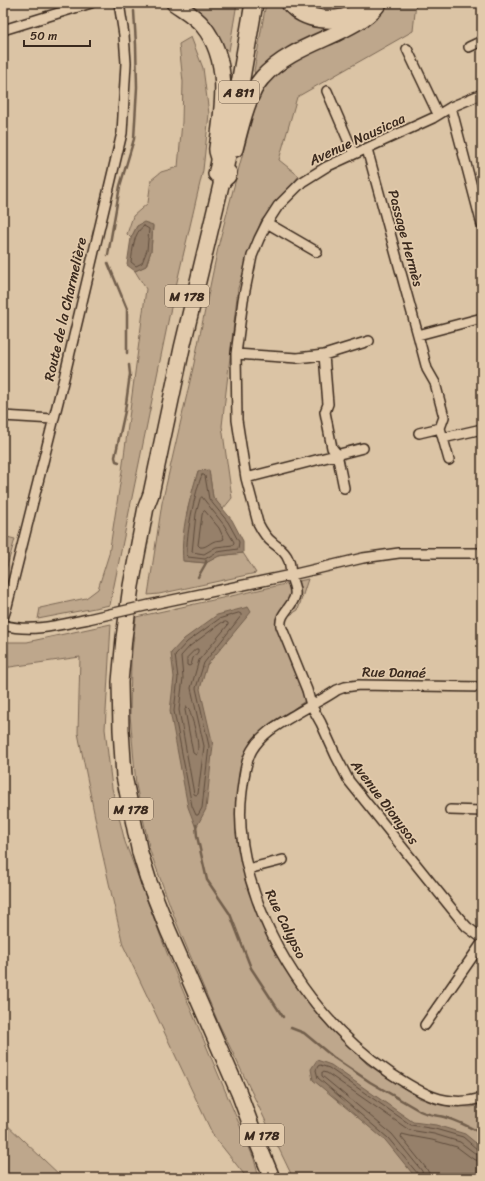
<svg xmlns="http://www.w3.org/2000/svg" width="485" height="1181" viewBox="0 0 485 1181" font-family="Sriracha,sans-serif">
<rect width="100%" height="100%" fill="#dbc4a5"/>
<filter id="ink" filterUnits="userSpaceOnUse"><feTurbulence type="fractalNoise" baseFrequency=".025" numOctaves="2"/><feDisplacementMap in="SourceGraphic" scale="8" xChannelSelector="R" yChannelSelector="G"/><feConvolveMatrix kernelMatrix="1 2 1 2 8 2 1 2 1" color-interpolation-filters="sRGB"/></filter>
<g filter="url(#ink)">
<path fill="#bea78c" stroke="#7c6855" d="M191 3H237L229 51 224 48 211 22Z
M266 3H416L413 31 297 97 279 160 299 176 261 221 238 288 222 426 232 498 223 509 213 497 209 471H198L187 512 184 561 206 563 218 556 243 553 256 573 159 594 148 595 162 503 193 368 219 243 255 107 262 92 254 71Z
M191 37 203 68 209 114 203 170 170 312 110 605 38 619 40 608 86 598 98 589 109 554 122 471 146 289 135 271 146 266 151 251 153 226H137L131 238 127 234 133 216 148 203 151 180 161 172 178 167 182 122 183 82 179 44Z
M3 536 15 539 3 580Z
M308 579 298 610 279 622 305 701 274 722 250 746 236 810 238 821 244 874 265 924 284 962 318 1016 367 1064 419 1098 436 1104 452 1106 471 1107 482 1105V1178H293L218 1022 177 924 150 851 136 785 130 714 131 661 136 617Z
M111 624 105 729 112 788 125 842 167 953 254 1159 259 1178H247L213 1135 123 945 102 852 78 733 80 657 3 668V643L5 642H27Z
M3 1121 63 1178H3Z"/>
<path fill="#96806a" stroke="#725e4c" d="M144 222 153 225 151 251 146 266 135 271 127 265 131 238 137 226Z
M209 470 213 497 223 509 232 520 243 541V553L219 556 206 563 183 561C180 531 190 499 198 471Z
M248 607 251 612 207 665 200 689 213 745 206 809 196 828 188 807 170 711 174 677 171 653 184 639 217 615Z
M317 1060 331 1065 413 1122 436 1125 465 1134 482 1148V1178H416L386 1141 313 1080 311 1069Z"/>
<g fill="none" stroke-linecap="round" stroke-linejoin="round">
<path stroke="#5f4c3c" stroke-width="1" d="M144 226 149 229 147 250 142 263 136 266 131 262C133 251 133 232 144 226Z
M202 475H204L205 476 209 499 228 522 239 542 238 549 217 552 205 559 188 557C183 546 196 487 202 475Z
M202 497 224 525 234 542 233 545 216 547 204 554 192 552 196 514 200 499Z
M205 511 219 528 224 539C221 541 219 540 215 541 209 543 206 548 200 547L198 545 202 515 203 512Z
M239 613 241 614V616L204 663 196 688 209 746 202 808 198 815H196L192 806 174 711 178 678 175 655 187 642 219 619Z
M226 622 228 623V625L199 660 191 688 204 746 198 794 196 795 194 794 179 710 183 678 181 656 190 646 221 623Z
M196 649H198V652L193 658 191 665 189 666 187 665V658Z
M187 707 189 709C192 719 202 747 196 755L193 753 185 710Z
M418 1178V1174L388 1138 318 1078 316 1070 318 1066 320 1065 329 1068 411 1125 435 1129 463 1137 478 1150 482 1151
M423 1178 422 1171 392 1134 322 1076V1072L327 1073 409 1130 434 1134 460 1142 476 1154 482 1156
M430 1178 429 1173 426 1168 401 1137 402 1134 410 1136 432 1140 457 1147 473 1159 482 1162"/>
<path stroke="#725e4c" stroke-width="2.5" d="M108 255 120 186 134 139 137 87 136 45 134 11
M108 263 127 309V353
M119 462 116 461 115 457 125 411 130 374 129 365
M198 577 206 563V561
M196 825 197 836 207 880 230 914 251 968 283 1017
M291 1028 304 1033 333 1057 370 1082 420 1111C428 1115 436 1115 444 1117 458 1121 470 1127 482 1134"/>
<defs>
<path id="minor" d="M3 30 91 3
M469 47 482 41
M407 49 438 114
M327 91 354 154
M482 94 451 107 433 118 326 167 302 182 278 206 267 223 259 239 252 256 243 300 236 354 237 420 246 478 258 523C262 531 266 538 273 543 279 548 285 551 288 559 291 564 290 571 291 577 293 583 296 589 295 595 293 607 279 613 281 626L307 690 311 705 321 723 336 756 349 781 460 919 467 927 482 938
M451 107 482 225
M367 149 418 335 427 369 435 383 444 417 440 428 449 460
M267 223 317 252
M418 335 482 318
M236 354 297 358 324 355 369 341
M324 355 328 404 325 412 332 448 337 454 344 488
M3 416 53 419
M419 433 440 428
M443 438 482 429
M246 478 363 448
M158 603 291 575 363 558 399 553H482
M3 618 7 606 64 378 122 133 126 63 124 35 119 3
M3 625C32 633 59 625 88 619
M482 687 359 685 345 687 337 690C324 699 309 706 296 714 279 724 262 733 252 750 245 762 244 778 242 791 238 820 242 849 250 878 272 955 323 1027 390 1073 419 1092 445 1109 482 1098
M450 810 482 811
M248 869 283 860
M425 1025 482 943"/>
<path id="primary" d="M174 3C184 10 195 16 203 26 231 60 223 108 217 148 216 152 219 155 219 159 219 164 217 170 216 174
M235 149C240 130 248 93 262 78 281 56 311 45 337 33 352 25 369 18 379 3
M229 173 228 176 222 181 182 348 151 494 146 507 131 586 124 638 120 682 121 730 124 776 140 853 149 882 168 930 239 1093 256 1139 272 1178"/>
<path id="motorway" d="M290 3C305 21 334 23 355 14 360 12 365 7 370 3
M222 181 235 113 254 3"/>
</defs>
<use href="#minor" stroke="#3b2a1e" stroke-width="12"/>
<use href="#primary" stroke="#3b2a1e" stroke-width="18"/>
<use href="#motorway" stroke="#3b2a1e" stroke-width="20"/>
<use href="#minor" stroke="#e2caab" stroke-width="9"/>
<use href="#primary" stroke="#e2caab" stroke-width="15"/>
<use href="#motorway" stroke="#e2caab" stroke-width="17"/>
<defs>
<path id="minor-bridge" d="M88 619 158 603"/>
</defs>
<use href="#minor-bridge" stroke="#3b2a1e" stroke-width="12" stroke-linecap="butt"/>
<use href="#minor-bridge" stroke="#e2caab" stroke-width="9"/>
</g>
</g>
<g text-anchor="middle" stroke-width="3.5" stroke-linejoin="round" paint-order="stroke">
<g fill="#e2caab" stroke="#6d5a48" stroke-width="1">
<rect x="219" y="81" width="40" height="22" rx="3"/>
<rect x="165" y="285" width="44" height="22" rx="3"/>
<rect x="109" y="798" width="44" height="22" rx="3"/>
<rect x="240" y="1124" width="44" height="22" rx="3"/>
</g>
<g font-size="13" font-weight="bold" fill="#3b2a1e">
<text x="239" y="97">A 811</text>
<text x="187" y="301">M 178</text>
<text x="131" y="814">M 178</text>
<text x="262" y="1140">M 178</text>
</g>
<g font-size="14" fill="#3b2a1e" stroke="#e2caab">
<text transform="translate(357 139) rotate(-25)" y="5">Avenue Nausicaa</text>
<text transform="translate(406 238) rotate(75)" y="5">Passage Hermès</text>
<text transform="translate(65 309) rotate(-77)" y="5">Route de la Charmelière</text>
<text transform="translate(394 672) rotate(1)" y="5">Rue Danaé</text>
<text transform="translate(385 802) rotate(53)" y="5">Avenue Dionysos</text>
<text transform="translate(286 924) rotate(64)" y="5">Rue Calypso</text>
</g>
</g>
<rect width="485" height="1181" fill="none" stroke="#e2caab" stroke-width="16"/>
<rect x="8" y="8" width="469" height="1165" fill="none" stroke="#3b2a1e" stroke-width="1.5" filter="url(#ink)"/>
<path d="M24 40v6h66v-6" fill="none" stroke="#3b2a1e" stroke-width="2"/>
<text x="30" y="40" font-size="12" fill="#3b2a1e" stroke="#e2caab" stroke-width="3" paint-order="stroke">50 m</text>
</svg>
